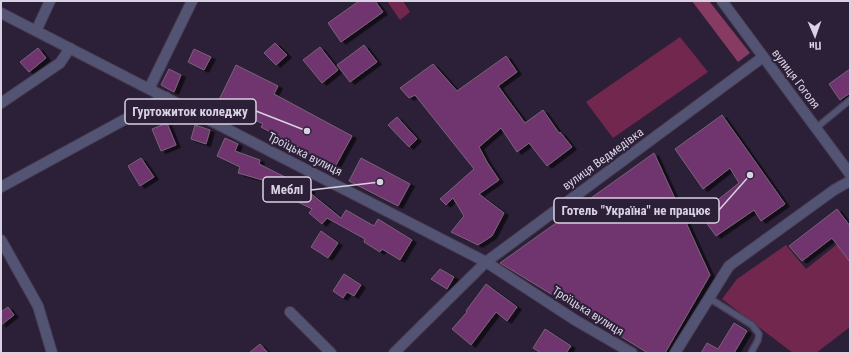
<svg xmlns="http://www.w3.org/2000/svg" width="851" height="354" viewBox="0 0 851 354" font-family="'Roboto Condensed',sans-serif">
<defs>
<filter id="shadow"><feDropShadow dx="4.5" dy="2.5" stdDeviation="0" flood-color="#0009"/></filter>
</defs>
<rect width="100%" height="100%" fill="#2c2038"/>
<path fill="#72274e" d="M387 1H403L410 12 400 20Z
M680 37 708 72 613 138 586 102Z
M850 234V327L816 353H793L722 299 737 279 786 245 806 269Z"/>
<path fill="#883b62" d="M692 1H709L750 53 738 62Z"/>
<path fill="#70356e" stroke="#7a6278" filter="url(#shadow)" d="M359 1H375L383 12 341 42 328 23Z
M275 43 287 55 276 65 264 53Z
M364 45 377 62 350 82 337 65Z
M320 47 338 70 322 83 303 60Z
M38 48 46 58 29 72 20 62Z
M194 49 211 57 204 70 188 62Z
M506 56 517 72 498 86 525 123 543 110 559 133 560 132 572 147 547 166 529 143 517 152 501 128 479 147 487 162 499 180 479 194 504 213 492 236 478 245 451 232 464 216 453 198 446 205 440 199 474 169 415 95 409 98 400 88 433 64 457 91Z
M236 65 278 86 274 94 352 136 335 167 261 127 263 124 218 102Z
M169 69 181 75 174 92 161 85Z
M850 69V93L840 100 829 84Z
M722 115 785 204 761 221 754 210 716 236 700 214 739 183 730 168 703 189 675 149Z
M397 117 417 139 409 147 388 125Z
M167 123 176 145 161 151 152 129Z
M195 125 210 130 206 144 191 139Z
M225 138 238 144 235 151 260 160 259 164 311 190 309 192 341 218 346 210 374 226 378 219 412 240 400 260 382 249 380 252 364 242 365 239 327 218 322 224 309 213 312 209 264 185 266 181 238 173 240 167 217 156Z
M654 153 710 275 665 353H648L500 263Z
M141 158 154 177 140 186 128 166Z
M361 158 410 184 398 206 349 181Z
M837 209 850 226V262L832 238 802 261 789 246Z
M321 231 338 243 328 258 311 247Z
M440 269 454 277 447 289 431 279Z
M344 274 361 285 354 296 347 292 343 298 333 291Z
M486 284 517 307 507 321 496 312 471 345 452 329 467 312 466 311Z
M8 307 14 315 1 325V312Z
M734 323 747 331 734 353H701L707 343 718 349Z
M545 329 571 346 566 353H541L533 348Z
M260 344 268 353H249Z"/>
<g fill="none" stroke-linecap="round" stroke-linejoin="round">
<defs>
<path id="service" d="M816 128 850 100
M709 298 752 325 759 334 758 340 751 353"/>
<path id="minor" d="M1 13 486 262 575 320 632 353
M36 31 50 1
M149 89 192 1
M1 103 60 63 70 48
M1 187 166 97
M1 240 38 306 52 353
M290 312 331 353
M394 353 486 262 763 57
M675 353 729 266 834 190 850 181"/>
<path id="tertiary" d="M722 1 850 174"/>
</defs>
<use href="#service" stroke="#483c53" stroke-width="8"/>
<use href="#minor" stroke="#483c53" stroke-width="12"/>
<use href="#tertiary" stroke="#483c53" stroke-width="12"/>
<use href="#service" stroke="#535474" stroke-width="5.5"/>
<use href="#minor" stroke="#535474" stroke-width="10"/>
<use href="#tertiary" stroke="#535474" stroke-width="10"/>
</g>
<g text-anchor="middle" stroke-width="4" stroke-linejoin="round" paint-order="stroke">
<g font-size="12" fill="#d9d2e2" stroke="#2c2038">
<text transform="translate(796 79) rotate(53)" y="4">вулиця Гоголя</text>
<text transform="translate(305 154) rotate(27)" y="4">Троїцька вулиця</text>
<text transform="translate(603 159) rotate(-36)" y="4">вулиця Ведмедівка</text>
<text transform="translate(588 311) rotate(32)" y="4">Троїцька вулиця</text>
</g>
</g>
<path fill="none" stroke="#d9d2e2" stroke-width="1.5" d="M307 131L256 111M380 182L311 190M750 175L719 210"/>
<g fill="#d9d2e2" stroke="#2c2038" stroke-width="1.5">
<circle cx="307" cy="131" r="4"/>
<circle cx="380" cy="182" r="4"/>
<circle cx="750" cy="175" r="4"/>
</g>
<g fill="#2c2038" stroke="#d9d2e2" stroke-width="1.5">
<rect x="125" y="99" width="131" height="25" rx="4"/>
<rect x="263" y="177" width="48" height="25" rx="4"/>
<rect x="554" y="198" width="165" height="25" rx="4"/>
</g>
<g font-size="13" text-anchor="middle" font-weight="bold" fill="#d9d2e2">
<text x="190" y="116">Гуртожиток коледжу</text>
<text x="287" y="194">Меблі</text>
<text x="636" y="215">Готель "Україна" не працює</text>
</g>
<rect width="851" height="354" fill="none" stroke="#d9d2e2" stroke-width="4"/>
<g transform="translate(815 36) rotate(178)" stroke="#2c2038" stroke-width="3" paint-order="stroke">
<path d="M0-3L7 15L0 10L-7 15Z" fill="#d9d2e2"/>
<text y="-6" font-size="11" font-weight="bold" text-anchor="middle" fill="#d9d2e2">Пн</text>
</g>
</svg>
